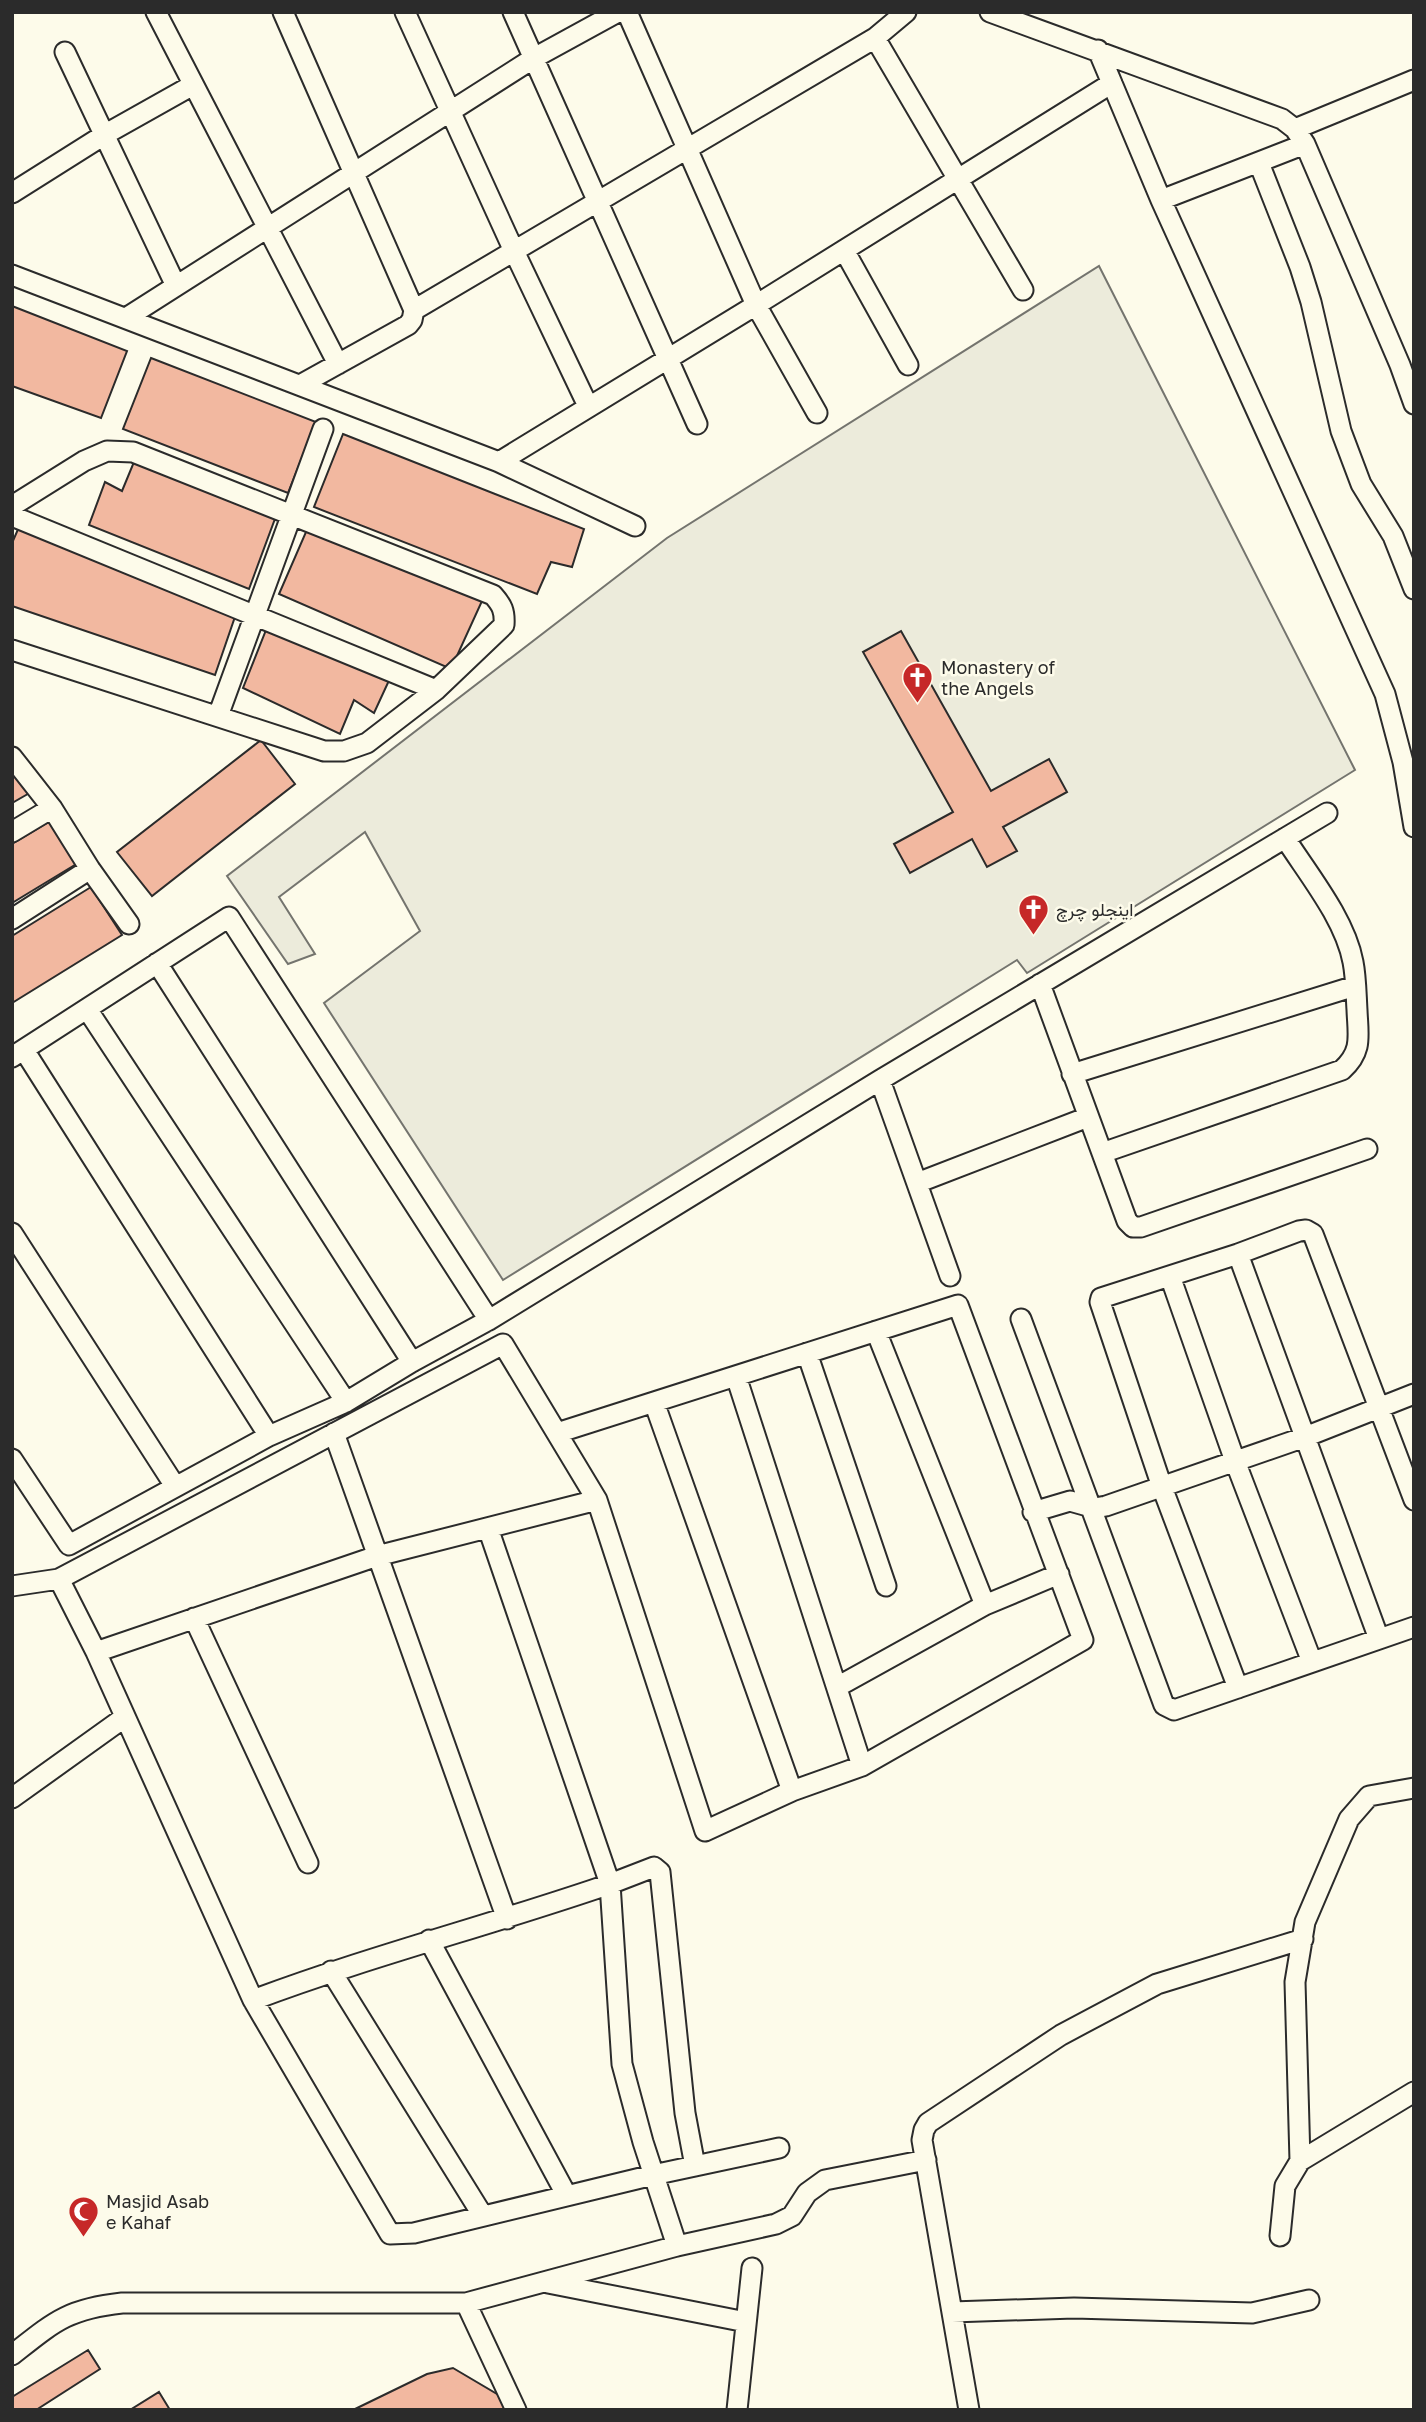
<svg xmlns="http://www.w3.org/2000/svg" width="1426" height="2422" viewBox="0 0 1426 2422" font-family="'Golos Text',Vazirmatn,sans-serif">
<rect width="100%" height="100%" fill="#fdfbea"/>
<path fill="#ecebdb" stroke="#74746e" stroke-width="2" d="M1099 266 1355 770 1027 973 1017 960 503 1280 324 1003 420 931 365 832 279 897 315 954 288 964 227 876 667 538Z"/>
<path fill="#f2b8a0" stroke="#2b2b2b" stroke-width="2" d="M12 306 127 351 101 418 12 386Z
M151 358 316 422 288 493 123 429Z
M343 434 584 529 572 567 551 562 537 594 314 507Z
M136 457 276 516 249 589 89 525 105 482 122 491Z
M309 525 482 601 451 669 279 594Z
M19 527 239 605 215 675 12 606V543Z
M268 625 392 674 374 713 354 700 340 734 243 688Z
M901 631 991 791 1049 759 1067 792 1003 827 1017 851 987 867 972 839 910 873 894 844 953 812 863 652Z
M261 740 295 784 152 896 117 852Z
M12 757 33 791 12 803Z
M52 820 78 863 12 903V844Z
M91 887 122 935 12 1003V936Z
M88 2350 100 2369 36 2410H12V2397Z
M453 2368 502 2397 510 2410H353L427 2374Z
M159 2392 170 2410H130Z"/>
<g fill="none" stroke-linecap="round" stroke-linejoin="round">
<defs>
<path id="street" d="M156 12 338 364
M283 12 414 310 412 320 408 325 300 385
M405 12 514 251 588 406
M513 12 697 424
M627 12 756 305 817 413
M990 12 1282 119 1295 129 1305 144 1400 365 1414 404
M875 38 1023 290
M1098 50 1161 200 1385 694 1403 762 1414 827
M65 52 176 286
M1295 129 1414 80
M1259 163 1300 267 1311 302 1341 431 1361 484 1393 536 1414 589
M12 193 104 135 193 85
M1161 200 1305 144
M844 250 908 365
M12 275 499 462 635 526
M414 310 875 38 906 12
M126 318 534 58 618 12
M499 462 756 305 1112 83
M12 506 84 461 107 451 133 452 493 595C502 605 505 611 504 625L436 690 367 743 344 751H324L12 650
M12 516 436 690
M218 716 323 429
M12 757 52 808 90 869 129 924
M12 832 52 808
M12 919 90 869
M157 963 412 1362
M1040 984 1127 1221 1133 1227H1141L1367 1149
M87 1009 346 1402
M24 1050 269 1436
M12 1057 229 917 489 1320
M1072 1074 1355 986
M880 1080 950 1276
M1102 1153 1342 1070C1363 1051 1358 1036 1357 1010 1356 994 1356 977 1353 962 1345 919 1308 874 1285 838
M917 1183 1088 1117
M12 1233 175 1486
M1238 1254 1379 1639
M1170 1276 1235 1461 1312 1662
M1021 1319 1164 1705 1174 1710 1414 1627
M876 1331 985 1605
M807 1353 886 1586
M736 1376 862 1766
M654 1402 792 1791
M334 1433 507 1919
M12 1459 69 1545 269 1436 346 1402 412 1362 489 1320 880 1080 1327 813
M1033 1512 1070 1501 1095 1508 1106 1506 1305 1437 1414 1394
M488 1528 610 1884 654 1867 660 1872 685 2113 695 2166
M59 1579 96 1652 253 2000
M12 1586 59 1579 503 1344 597 1500 705 1831 792 1791 862 1766 1083 1640 958 1305 557 1433
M194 1618 308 1863
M96 1652 377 1556 597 1500
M837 1687 985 1605 1059 1574
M1238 1688 1162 1487 1100 1302 1101 1298 1238 1254 1299 1231 1306 1230 1313 1234 1414 1500
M12 1798 125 1717
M429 1940 567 2196
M331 1971 483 2216
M1300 2161 1295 1982 1305 1922 1349 1819 1369 1796 1414 1788
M1280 2236 1285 2186 1300 2161 1414 2092
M677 2246 643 2142 622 2064 610 1884C491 1925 370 1956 253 2000L390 2234 414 2233 653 2175 779 2148
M548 2283 746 2322
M466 2303 516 2410
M952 2312 1074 2308 1252 2313 1309 2300
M12 2355C54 2322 67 2309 122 2303H466L677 2246 776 2224 792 2216 807 2193 825 2180 926 2160
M737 2410 752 2268
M969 2410 922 2140 924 2130 928 2123 1061 2035 1157 1984 1303 1939"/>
</defs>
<use href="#street" stroke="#2b2b2b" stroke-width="23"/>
<use href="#street" stroke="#fdfbea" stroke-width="19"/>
</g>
<defs>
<symbol id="church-pin" viewBox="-11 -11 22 30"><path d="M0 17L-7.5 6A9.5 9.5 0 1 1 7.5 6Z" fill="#c62828" stroke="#fdfbea"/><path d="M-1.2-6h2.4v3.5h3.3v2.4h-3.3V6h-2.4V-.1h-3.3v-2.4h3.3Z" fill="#fff"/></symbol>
<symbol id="mosque-pin" viewBox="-11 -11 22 30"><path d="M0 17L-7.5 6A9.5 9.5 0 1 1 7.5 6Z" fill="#c62828" stroke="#fdfbea"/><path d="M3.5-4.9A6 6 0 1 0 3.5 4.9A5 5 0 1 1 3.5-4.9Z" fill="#fff"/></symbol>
</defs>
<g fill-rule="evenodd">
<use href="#church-pin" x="900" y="660" width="35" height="47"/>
<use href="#church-pin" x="1016" y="892" width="35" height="47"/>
<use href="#mosque-pin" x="66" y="2194" width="35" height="47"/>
</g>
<g text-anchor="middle" stroke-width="5" stroke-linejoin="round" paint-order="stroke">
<g font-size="18" fill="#2b2b2b" stroke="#fdfbea" text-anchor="start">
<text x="941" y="674">Monastery of<tspan x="941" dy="21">the Angels</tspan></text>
<text x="1056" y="916">اینجلو چرچ</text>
<text x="106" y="2208">Masjid Asab<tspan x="106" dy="21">e Kahaf</tspan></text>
</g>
</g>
<rect width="1426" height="2422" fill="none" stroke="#2b2b2b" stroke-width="28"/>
</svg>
